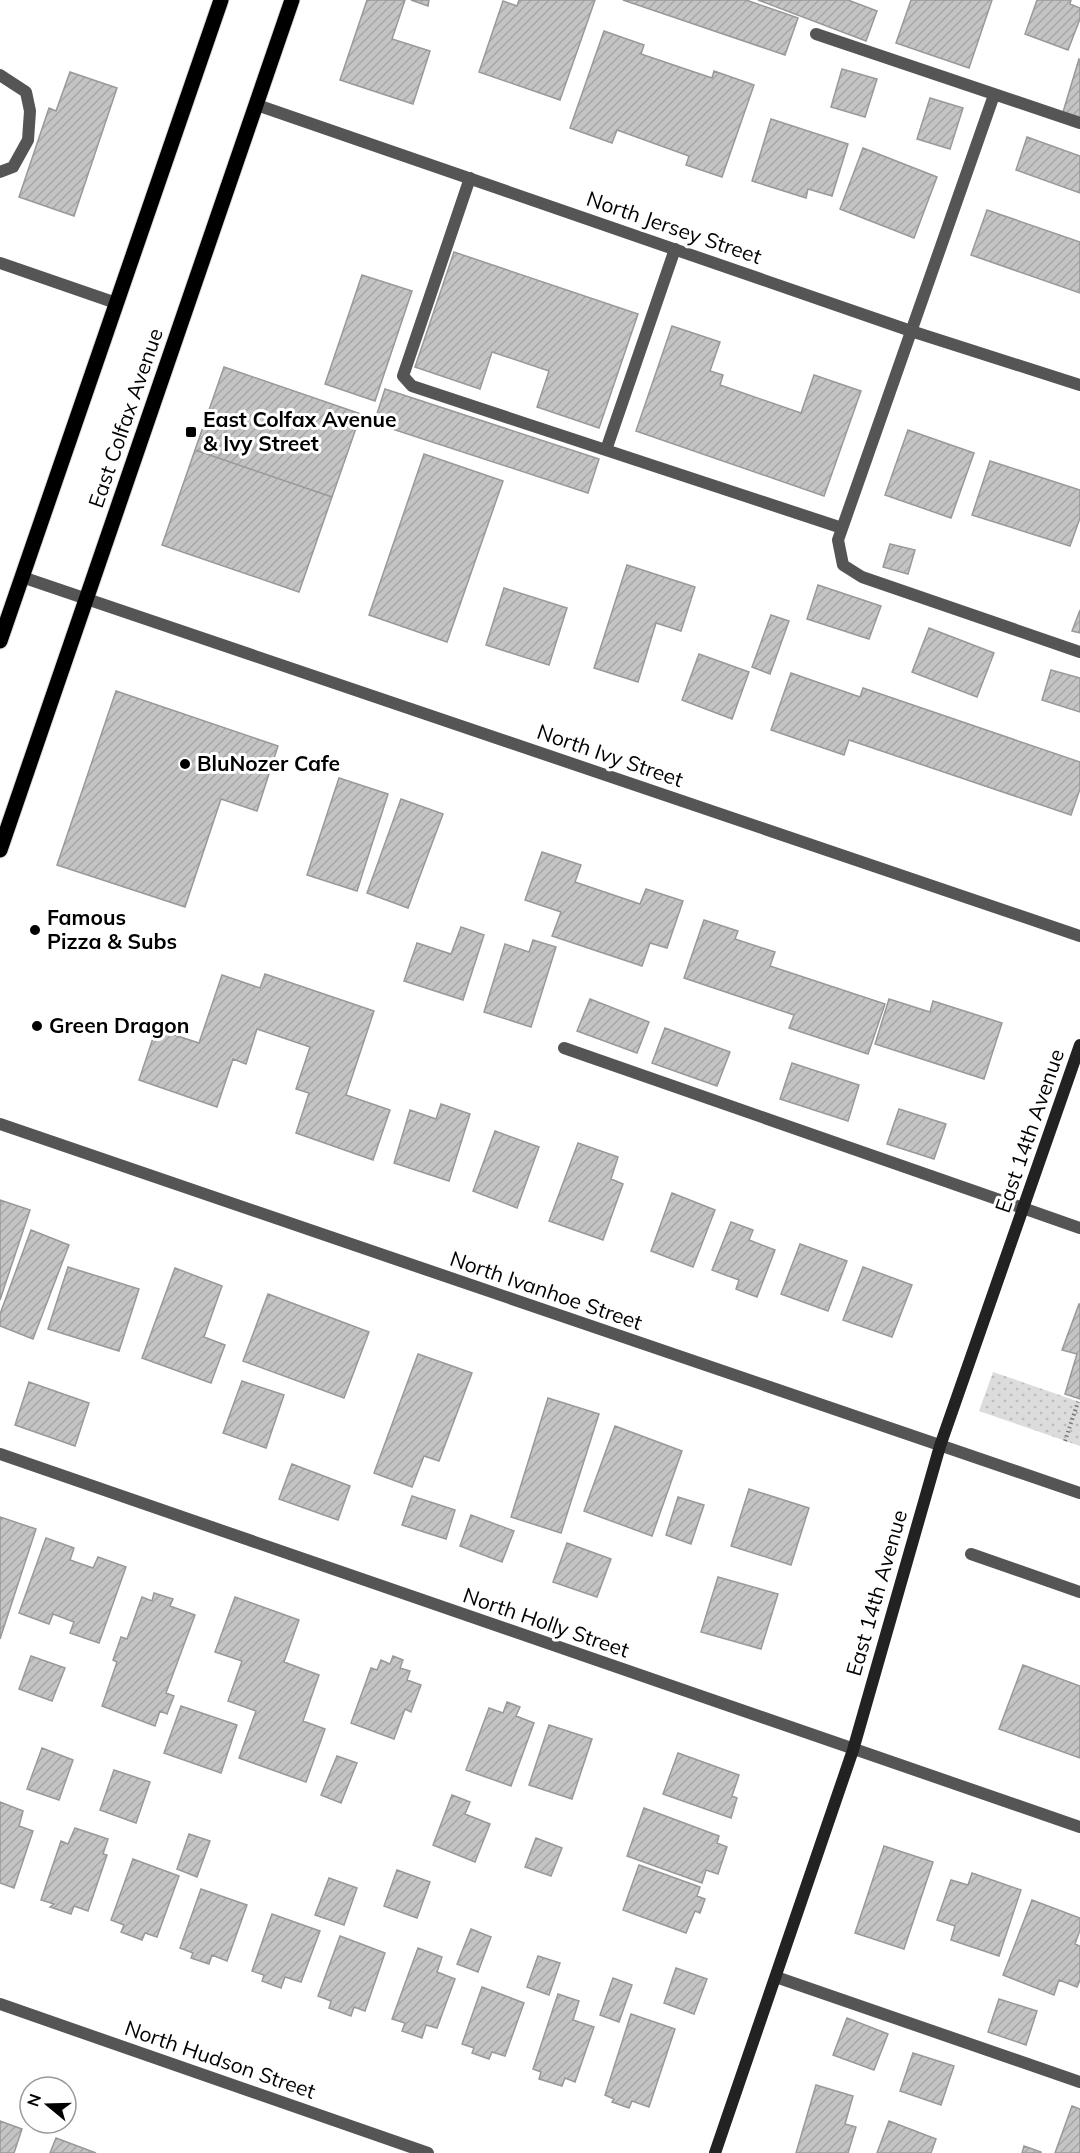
<svg xmlns="http://www.w3.org/2000/svg" width="1080" height="2153" viewBox="0 0 1080 2153" font-family="Mulish,sans-serif">
<defs>
<pattern id="grass-dots" width="8" height="8" patternUnits="userSpaceOnUse" patternTransform="scale(1.5)"><rect width="8" height="8" fill="#dcdcdc"/><path d="M2 2h.1M6 6h.1" fill="none" stroke="#bbb" stroke-width="1.8" stroke-linecap="round"/></pattern>
<pattern id="building-hatch" width="6" height="6" patternUnits="userSpaceOnUse" patternTransform="scale(1.5)"><rect width="6" height="6" fill="#c4c4c4"/><path d="M-1 1l2-2M0 6l6-6M5 7l2-2" fill="none" stroke="#a7a7a7"/></pattern>
</defs>
<rect width="100%" height="100%" fill="#fff"/>
<path fill="url(#grass-dots)" d="M993 1372 1080 1402V1446L979 1411Z"/>
<path fill="url(#building-hatch)" stroke="#999" stroke-width="1.5" d="M367 0H405L392 39 430 51 413 104 340 80Z
M411 0H429L428 6Z
M519 0H595L560 100 479 72 503 1 517 6Z
M623 0H746L798 18 785 55Z
M758 0H848L877 11 866 41Z
M911 0H992L969 68 896 43Z
M1037 0H1071L1070 4 1080 8V19L1068 50 1025 34Z
M604 31 644 45 641 54 712 78 714 71 754 85 722 177 686 165 689 156 617 130 612 143 570 128Z
M1079 59 1080 60V117L1063 112Z
M842 69 877 79 865 117 831 107Z
M70 72 117 88 74 216 19 197 49 108 56 111Z
M930 98 963 108 950 149 917 139Z
M771 119 848 144 832 196 808 189 806 198 752 181Z
M1027 137 1080 156V193L1016 170Z
M863 148 937 177 914 238 840 209Z
M987 210 1080 242V293L971 255Z
M454 252 638 314 599 428 537 407 549 371 492 352 480 389 415 367Z
M362 275 412 291 375 401 325 384Z
M672 326 720 342 710 371 723 375 720 385 801 413 814 375 861 391 824 496 636 431Z
M224 367 361 414 332 497 195 450Z
M385 389 599 459 588 493 374 423Z
M908 430 974 453 951 518 885 495Z
M195 450 332 497 299 592 162 545Z
M424 454 503 481 447 642 369 615Z
M990 461 1080 490V518L1070 546 972 515Z
M890 544 915 550 908 574 883 567Z
M627 565 695 587 681 631 656 623 638 682 594 668Z
M818 585 881 606 869 639 807 619Z
M504 588 567 608 549 665 486 645Z
M1080 610V633L1072 631Z
M771 615 789 621 770 674 752 667Z
M929 628 994 653 977 697 912 672Z
M699 654 749 672 732 719 682 700Z
M1051 670 1080 678V712L1042 700Z
M791 673 860 697 863 688 1080 762V789L1071 815 849 740 844 755 771 730Z
M116 691 278 746 257 811 221 799 185 907 57 865Z
M339 778 388 794 357 891 307 875Z
M401 799 443 814 408 908 367 893Z
M542 852 581 865 575 882 640 904 646 889 683 901 667 948 650 943 642 966 552 936 561 912 525 900Z
M704 920 738 931 735 939 775 952 770 966 885 1004 868 1054 789 1028 794 1015 684 978Z
M461 927 484 935 463 1000 404 981 417 943 451 954Z
M533 940 556 947 531 1027 484 1012 505 944 529 952Z
M265 974 374 1011 346 1095 390 1110 373 1160 296 1133 309 1093 296 1089 310 1047 257 1029 246 1064 233 1059 217 1107 139 1080 156 1029 199 1043 222 975 260 988Z
M590 999 649 1022 637 1053 577 1031Z
M889 999 930 1012 933 1001 1002 1023 984 1079 875 1044Z
M665 1028 730 1052 717 1086 652 1063Z
M792 1063 859 1085 848 1121 780 1099Z
M441 1104 470 1114 449 1181 394 1163 410 1110 436 1119Z
M899 1109 946 1124 934 1159 887 1144Z
M495 1131 539 1147 517 1208 473 1191Z
M578 1143 618 1157 611 1179 623 1184 603 1240 549 1221Z
M672 1193 715 1210 693 1267 651 1251Z
M0 1200 30 1210 0 1300Z
M731 1222 753 1230 749 1240 775 1250 757 1297 736 1289 739 1280 712 1270Z
M31 1230 69 1245 33 1339 0 1326V1314Z
M800 1244 847 1261 828 1311 781 1294Z
M68 1267 139 1289 119 1351 48 1329Z
M863 1267 912 1285 892 1337 843 1320Z
M175 1268 222 1286 204 1337 225 1345 211 1383 142 1358Z
M268 1294 369 1332 344 1398 243 1361Z
M1079 1304H1080V1399L1065 1394 1077 1354 1062 1350Z
M418 1354 472 1373 439 1461 424 1456 412 1487 374 1473Z
M242 1381 284 1395 266 1448 223 1433Z
M29 1382 89 1403 75 1446 15 1425Z
M548 1398 599 1414 561 1533 511 1517Z
M615 1426 682 1451 652 1536 584 1511Z
M292 1464 350 1486 338 1520 279 1499Z
M749 1489 809 1508 791 1565 731 1546Z
M412 1496 455 1510 446 1539 402 1525Z
M678 1497 704 1505 691 1544 666 1535Z
M471 1515 514 1531 502 1562 460 1546Z
M0 1517 36 1529 0 1639Z
M46 1538 74 1548 70 1560 93 1568 98 1557 126 1567 99 1643 70 1633 74 1622 53 1614 49 1624 19 1613Z
M567 1543 611 1559 597 1597 553 1582Z
M718 1577 778 1594 761 1649 701 1632Z
M154 1593 173 1599 170 1606 195 1615 166 1693 174 1696 167 1714 160 1711 155 1726 102 1706 117 1662 113 1660 121 1637 127 1639 142 1597 152 1601Z
M235 1597 299 1620 284 1662 319 1675 303 1721 325 1729 306 1782 239 1758 256 1711 228 1701 242 1661 215 1652Z
M31 1656 65 1668 52 1701 19 1689Z
M393 1656 403 1660 400 1668 410 1671 407 1680 421 1685 411 1712 405 1709 394 1739 351 1723 371 1668 377 1670 381 1660 390 1664Z
M1023 1665 1080 1686V1758L999 1729Z
M507 1702 520 1707 516 1716 534 1723 511 1786 466 1770 489 1708 503 1713Z
M181 1706 237 1725 221 1773 164 1753Z
M549 1725 592 1739 572 1799 529 1785Z
M42 1748 73 1760 59 1800 27 1789Z
M678 1753 739 1775 732 1796 737 1798 731 1818 663 1794Z
M337 1756 357 1763 341 1803 321 1795Z
M114 1770 150 1782 136 1823 100 1810Z
M452 1795 470 1802 465 1814 490 1824 475 1862 433 1845Z
M0 1802 23 1811 19 1826 33 1831 14 1888 0 1883Z
M644 1808 719 1836 717 1843 727 1847 718 1874 706 1870 702 1883 627 1856Z
M75 1828 108 1839 103 1854 107 1855 88 1911 74 1906 71 1914 50 1907 54 1904 41 1900 61 1841 68 1844Z
M189 1834 210 1841 197 1877 177 1869Z
M536 1838 562 1848 551 1876 525 1867Z
M884 1846 933 1862 904 1949 855 1933Z
M133 1859 179 1876 157 1937 145 1933 142 1940 121 1932 124 1925 111 1920Z
M639 1865 700 1887 697 1896 705 1899 700 1913 695 1911 686 1933 623 1910Z
M397 1870 430 1882 417 1918 384 1906Z
M972 1873 1021 1890 999 1956 951 1940 955 1926 937 1920 951 1880 968 1885Z
M329 1878 357 1888 344 1925 315 1915Z
M201 1889 247 1905 227 1961 212 1955 209 1964 191 1958 193 1953 180 1948Z
M1032 1900 1080 1918V1930L1075 1944 1080 1946V1980L1077 1987 1059 1980 1054 1995 1003 1975Z
M272 1914 320 1931 301 1982 285 1977 281 1988 262 1981 264 1975 252 1971Z
M471 1929 491 1937 478 1972 457 1964Z
M340 1936 385 1953 365 2011 354 2007 351 2016 329 2008 331 2001 318 1996Z
M418 1948 442 1957 437 1972 455 1979 437 2028 426 2025 422 2038 402 2031 405 2023 392 2019Z
M538 1956 560 1963 549 1995 527 1987Z
M676 1968 707 1979 694 2014 664 2003Z
M613 1978 632 1985 619 2022 600 2015Z
M482 1987 524 2003 505 2056 492 2052 489 2059 472 2053 474 2048 462 2044Z
M558 1994 579 2001 573 2020 594 2027 575 2082 565 2078 562 2086 539 2079 541 2072 533 2069Z
M999 1999 1037 2011 1026 2045 988 2032Z
M631 2014 675 2029 649 2107 632 2101 629 2108 612 2102 614 2099 605 2095Z
M847 2018 888 2034 874 2070 833 2055Z
M913 2053 954 2066 941 2105 900 2091Z
M816 2085 853 2096 845 2124 856 2127 848 2153H796Z
M1072 2106 1080 2109V2153H1055Z
M0 2121 22 2129 14 2153H0Z
M889 2121 936 2139 931 2153H877Z
M56 2138 96 2153H50Z
M1024 2146 1041 2152V2153H1022Z"/>
<g fill="none" stroke-linecap="round" stroke-linejoin="round">
<defs>
<path id="primary" d="M0 641 221 0
M0 850 292 0"/>
</defs>
<use href="#primary" stroke="#dbdbdb" stroke-width="17"/>
<path stroke="#777" stroke-width="4" stroke-dasharray="1.5 3" stroke-linecap="butt" d="M1065 1441 1078 1402"/>
<path stroke="#555" stroke-width="12" d="M816 34 1080 123
M0 75 26 92 30 111 28 140 13 167 0 172
M994 95 838 540 843 565 862 577 1080 652
M470 178 403 376 412 386 842 528
M606 450 675 249
M564 1048 1080 1228
M971 1554 1080 1592
M776 1977 1080 2082"/>
<path stroke="#555" stroke-width="12" d="M257 105 911 331 1080 385
M0 263 116 303
M22 577 1080 936
M0 1124 1080 1493
M0 1454 1080 1827
M0 2004 428 2153"/>
<path stroke="#222" stroke-width="12" d="M715 2153 853 1750 940 1446 1080 1045"/>
<use href="#primary" stroke="#000" stroke-width="15"/>
</g>
<g fill="#000" stroke="#fff" stroke-width="2">
<rect x="185" y="426" width="12" height="12" rx="3"/>
<circle cx="185" cy="764" r="6"/>
<circle cx="35" cy="930" r="6"/>
<circle cx="37" cy="1026" r="6"/>
</g>
<g text-anchor="middle" stroke-width="6" stroke-linejoin="round" paint-order="stroke">
<g font-size="21" fill="#000" stroke="#fff">
<text transform="translate(674 228) rotate(19)" y="7">North Jersey Street</text>
<text transform="translate(126 418) rotate(-71)" y="7">East Colfax Avenue</text>
<text transform="translate(610 756) rotate(19)" y="7">North Ivy Street</text>
<text transform="translate(1030 1131) rotate(-71)" y="7">East 14th Avenue</text>
<text transform="translate(546 1291) rotate(19)" y="7">North Ivanhoe Street</text>
<text transform="translate(877 1593) rotate(-74)" y="7">East 14th Avenue</text>
<text transform="translate(546 1623) rotate(19)" y="7">North Holly Street</text>
<text transform="translate(220 2060) rotate(19)" y="7">North Hudson Street</text>
</g>
<g font-size="21" font-weight="bold" fill="#000" stroke="#fff" text-anchor="start">
<text x="203" y="427">East Colfax Avenue<tspan x="203" dy="24">&amp; Ivy Street</tspan></text>
<text x="197" y="771">BluNozer Cafe</text>
<text x="47" y="925">Famous<tspan x="47" dy="24">Pizza &amp; Subs</tspan></text>
<text x="49" y="1033">Green Dragon</text>
</g>
</g>
<g transform="translate(48 2105) rotate(289)"><circle r="28" fill="#ffffff" stroke="#999999" stroke-width="1.5"/>
<path d="M0-4.5L10 22L0 15L-10 22Z" fill="#000000"/>
<text y="-9" font-size="16" font-weight="bold" text-anchor="middle" fill="#000000">N</text>
</g>
</svg>
